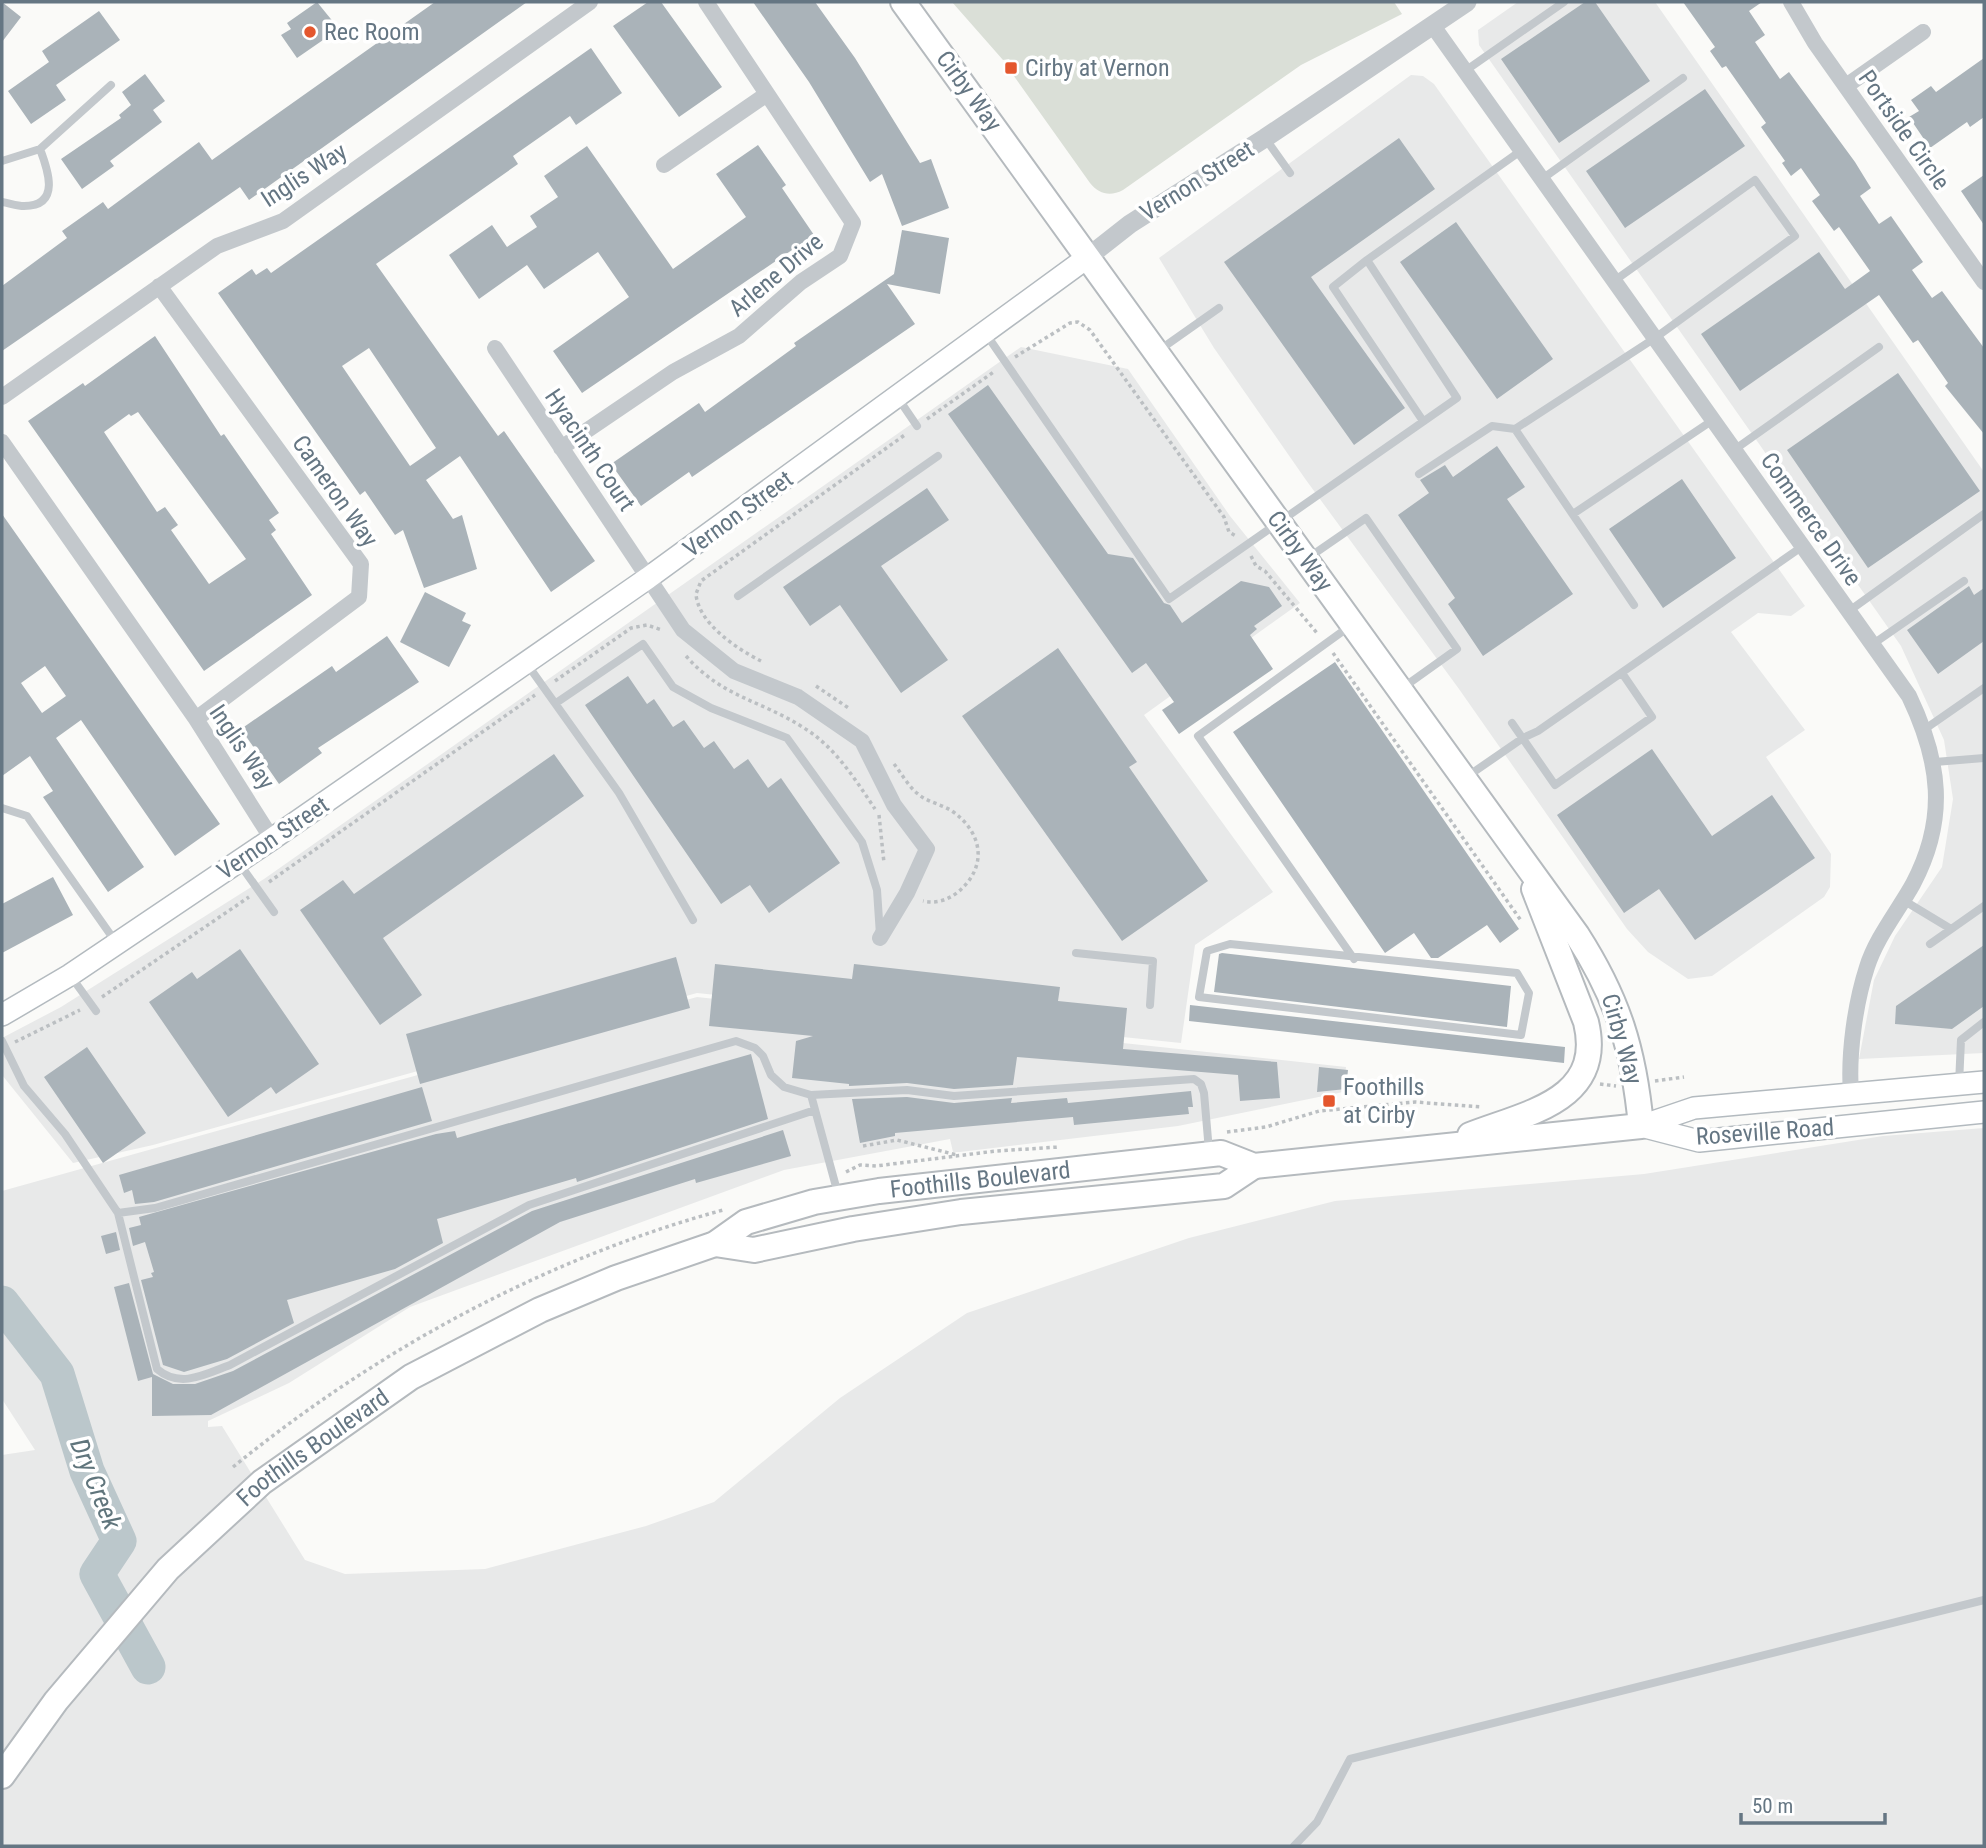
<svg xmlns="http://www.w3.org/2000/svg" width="1986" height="1848" viewBox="0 0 1986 1848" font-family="'Roboto Condensed',sans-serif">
<rect width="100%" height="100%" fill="#fafaf8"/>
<path fill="#e8e9e9" d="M1518 2H1655L1984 472V1053L1859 1059 1874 980 1895 936 1942 867 1953 799 1944 740 1901 646 1479 45 1478 30Z
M1411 75 1423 76 1434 84 1805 606 1791 616 1758 613 1731 632 1805 730 1766 757 1831 854 1830 887 1824 897 1712 976 1688 979 1648 952 1627 929 1459 689 1306 480 1214 348 1159 258Z
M1021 347 1128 369 1230 516 1300 603 1144 715 1273 892 1195 945 1181 1043 697 993 153 1145 73 1163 2 1075V1038L61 1007 264 879Z
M697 997 1346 1067 1343 1092 1178 1126 960 1152H953L950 1139 784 1170 410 1307 289 1383 208 1421V1427L222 1426 305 1560 345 1574 485 1569 646 1526 714 1502 840 1398 967 1313 1189 1238 1335 1201 1644 1174 1883 1136 1984 1128V1846H2V1455L35 1450 2 1399V1191Z"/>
<path fill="#dadfd7" d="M952 2H1394L1402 14 1301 65 1123 190C1110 197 1099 194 1090 183L1011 72 1016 69 1009 59 1003 60Z"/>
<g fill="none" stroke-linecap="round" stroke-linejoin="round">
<path stroke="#bbc7cb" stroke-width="35" d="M2 1303 57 1374 87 1471 119 1541 97 1574 148 1667"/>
</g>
<path fill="#aab3b9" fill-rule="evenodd" d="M2 2 21 17 2 42Z
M317 2 339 29 297 58 281 35 291 29 287 23Z
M435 2H527L249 200 240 187 2 351V286L67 238 62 231 103 202 108 209 199 142 212 160Z
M648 2H661L722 87 679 117 613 26Z
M753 2H815L855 58 920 163 931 159 949 208 902 226 882 174 870 182 809 82Z
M1585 2H1595L1650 81 1559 143 1501 59Z
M1683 2H1762L1749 11 1765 35 1755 42 1780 79 1789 72 1855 162 1871 188 1860 196 1879 224 1891 216 1923 262 1912 270 1932 298 1942 291 1984 348V434L1945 386 1948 383 1918 340 1913 343 1879 295 1740 391 1701 334 1819 252 1845 289 1870 271 1839 227 1834 231 1812 201 1820 195 1801 168 1791 176 1782 163 1785 161 1761 127 1766 123 1726 66 1722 68 1710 51 1715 47Z
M99 11 120 40 56 85 66 100 31 124 8 91 49 62 42 51Z
M591 48 622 93 576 125 570 116 513 156 518 164 376 264 498 436 504 431 595 561 551 592 460 456 426 480 453 519 462 515 477 569 424 588 403 530 395 535 365 491 360 495 218 293 252 269 256 275 267 268 271 273ZM369 348 436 448 410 466 342 366Z
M1984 58V117L1970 127 1967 122 1930 148 1909 117 1919 111 1911 100 1931 86 1936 92Z
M145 74 165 101 153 110 162 122 110 161 114 166 82 189 61 159 121 118 119 115 131 105 122 92Z
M1705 89 1745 146 1625 228 1586 171Z
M1399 138 1435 189 1311 277 1405 408 1354 445 1224 262Z
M758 145 786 185 782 188 814 235 582 393 553 351 629 297 598 252 544 289 527 265 479 299 449 255 492 225 507 247 537 227 530 216 558 197 544 176 587 146 673 269 746 217 716 174Z
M1984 175V225L1961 191Z
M1456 222 1553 359 1497 399 1400 262Z
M902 230 949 238 940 294 887 284 915 324 692 477 689 472 641 506 611 464 699 403 705 412 796 346 794 343 894 274Z
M155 336 221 436 224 434 279 513 269 520 276 530 271 534 312 595 204 671 28 421 83 383 85 386ZM138 412 246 559 209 584 171 530 178 525 165 507 157 512 104 432 129 414 131 416Z
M1898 373 1980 491 1868 568 1787 450Z
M988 385 1108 554 1133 558 1164 603 1170 605 1182 623 1241 581 1269 587 1282 606 1254 626 1257 629 1250 635 1273 669 1179 734 1162 710 1174 702 1146 663 1132 673 948 414Z
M1497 446 1525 487 1507 499 1573 594 1483 656 1448 604 1455 598 1398 515 1429 493 1420 480 1445 465 1453 477Z
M1682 479 1736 558 1663 608 1609 529Z
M927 488 949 520 881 566 948 660 901 693 840 605 810 626 783 587Z
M2 514 220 824 175 856 81 720 56 738 144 867 108 892 43 797 53 791 30 756 2 776ZM45 666 66 696 42 713 21 683Z
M1969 586 1974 595 1984 588V641L1938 674 1907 630Z
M425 592 466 613 462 621 471 625 449 667 400 642Z
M387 636 419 682 318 748 322 753 279 784 241 729 332 666 336 672Z
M1058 648 1137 762 1129 767 1208 881 1122 941 962 716Z
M1335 662 1519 929 1500 943 1487 925 1438 958H1431L1414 933 1385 953 1233 732Z
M628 676 647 704 654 699 673 727 684 720 704 748 714 741 734 769 748 759 768 788 781 778 840 863 769 913 750 885 721 904 585 705Z
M1652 749 1712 836 1772 795 1815 858 1695 940 1659 889 1624 913 1557 815Z
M554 754 584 796 383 938 422 995 380 1025 300 910 343 880 354 894Z
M53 877 73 915 2 953V904Z
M1984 945V1006L1952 1029 1895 1024 1896 1006Z
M240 949 319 1064 276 1094 271 1087 228 1117 149 1002 192 972 197 979Z
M1222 953 1511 986 1507 1027 1214 992 1219 954Z
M676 957 690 1008 420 1084 406 1034Z
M715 964 852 979 854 964 1060 987 1058 1001 1127 1008 1123 1049 1277 1062 1280 1098 1240 1101 1238 1075 1017 1057 1013 1085 954 1089 907 1083 849 1086V1084L792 1078 796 1041 813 1036 709 1026Z
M1190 1005 1565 1047 1564 1063 1189 1021Z
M87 1047 146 1133 103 1163 44 1077Z
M751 1054 768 1119 577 1182 576 1178 437 1219 443 1243 395 1269 287 1300 294 1323 227 1359 184 1372 163 1365 141 1280 153 1277 151 1273 154 1272 145 1242 133 1246 129 1228 141 1225 139 1217 436 1134 455 1131 457 1138Z
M1319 1067 1348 1070 1346 1089 1317 1092Z
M422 1087 432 1121 154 1202 135 1204 132 1190 124 1193 119 1175Z
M1191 1091 1193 1107H1188L1189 1114 1074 1125 1073 1117 895 1133V1136L860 1143 852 1099 907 1097 954 1103 1012 1098 1011 1103 1067 1098 1068 1103Z
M783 1130 791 1156 696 1183 695 1179 560 1222 211 1415 152 1416V1377L138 1381 114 1287 129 1283 153 1374 173 1384H195L233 1371 532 1211Z
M116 1232 120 1250 106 1254 101 1236Z"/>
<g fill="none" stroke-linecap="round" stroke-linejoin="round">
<defs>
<path id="secondary" d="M2 1015 70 975 272 839 648 578 1088 257
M1641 1126 1694 1108 1984 1082
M1641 1126 1699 1141 1984 1112"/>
<g id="primary">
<path d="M1470 1135C1526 1113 1605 1101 1586 1022L1534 889"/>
<path d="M715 1244 754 1250 853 1229 961 1212 1224 1186 1254 1166"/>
<path id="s1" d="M2 1776 56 1701 168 1569 262 1482 411 1377 540 1310 616 1278 715 1244 746 1222 814 1202 879 1191 1221 1153 1254 1166 1641 1126C1634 1050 1618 999 1577 935L903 2"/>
</g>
</defs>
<use href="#secondary" stroke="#b3babf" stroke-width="24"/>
<use href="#primary" stroke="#b5babe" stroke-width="28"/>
<path stroke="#bbbfc2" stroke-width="3.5" stroke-dasharray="3.5 3.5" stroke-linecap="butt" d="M1015 357 1070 323 1078 322 1090 330 1224 517 1229 532 1236 536
M927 419 995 371
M1251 556 1256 566 1265 571 1317 633
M1333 653 1522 922
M686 656C723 698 761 700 804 728 835 747 855 779 875 809
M761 661C737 649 698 623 696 594L701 581 906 434
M555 681 631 628 647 625 662 630
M816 686 850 709
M894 764C902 774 908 786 918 794 927 802 941 804 952 811 982 832 989 866 958 892 948 900 936 904 923 901
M879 815 884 863
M269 882 535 695
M102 997 249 897
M15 1042 80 1010
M1655 1081 1684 1077
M1600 1084 1616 1086
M1227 1132 1266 1127 1319 1111 1415 1102 1482 1107
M863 1146 897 1140 957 1155
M846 1172 860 1165 876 1166 996 1151 1059 1147
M233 1467C377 1350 544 1259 723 1210"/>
<path stroke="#c3c8cc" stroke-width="8" d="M1465 71 1564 2
M1265 138 1290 173
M2 161 40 149 111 85
M1542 179 1683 78
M2 202C9 203 17 206 24 206 61 206 48 170 40 149
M1367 260 1333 287 1423 421
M1614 281 1755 180 1795 236 1655 338 1515 429 1634 605
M986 334 1169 599 1457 398 1367 260 1522 150
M1158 351 1219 308
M898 398 917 426
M1734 450 1879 347
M1419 474 1492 426 1515 429
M1573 514 1713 420
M1308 558 1366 518 1457 649 1401 689
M738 596 938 456
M1849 611 1984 514
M1350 626 1198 736 1354 959
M1873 644 1964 581
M527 664 619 793 693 920
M556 703 643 644 673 687 711 708 787 738 862 842 877 890 880 935
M1512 723 1555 785 1652 717 1622 673
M1925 729 1984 688
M1935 762 1984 758
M1465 778 1523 738 1538 731 1803 546
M2 808 27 816 115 941
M239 863 274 912
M1903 900 1951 929
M1230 944 1517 973 1529 993 1521 1035 1199 997 1207 951Z
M1930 944 1984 906
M1076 953 1153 961 1150 1005
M70 975 96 1011
M2 1041 24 1086 65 1134 118 1213 157 1369C180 1389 206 1374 230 1365L529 1205 815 1110
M1959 1084 1961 1040 1984 1022
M811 1095 838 1194
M118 1213 155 1208 736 1041 755 1048 763 1056 771 1075 784 1087 811 1095 907 1090 954 1096 1194 1079 1201 1084 1204 1093 1209 1151
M1294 1846 1317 1822 1350 1759 1984 1600"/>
<path stroke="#c3c8cc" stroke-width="16" d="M1791 2 1815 43 1984 282
M1433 26 1909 696C1940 761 1948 818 1913 884 1898 911 1876 938 1867 967 1855 1004 1848 1055 1851 1093
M1846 86 1923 32
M664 165 767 94
M159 286 361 564 359 597 196 719
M495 348 683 630 734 671 798 697 862 741 894 805 927 849 907 893 880 938
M2 397 217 246 283 221 590 2
M2 442 196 719 272 839
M561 448 673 372 739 336 801 282 840 256 853 223 706 2"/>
<path stroke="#c3c8cc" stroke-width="19" d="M1088 257 1130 224 1265 138 1467 2"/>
<use href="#secondary" stroke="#fff" stroke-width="21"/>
<use href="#primary" stroke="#fff" stroke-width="24"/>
</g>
<g fill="#e4572e" stroke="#fff" stroke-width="2.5">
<circle cx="310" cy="32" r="7"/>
<rect x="1004" y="61" width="14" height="14" rx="3.5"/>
<rect x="1322" y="1094" width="14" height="14" rx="3.5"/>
</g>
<g text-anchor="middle" stroke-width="7" stroke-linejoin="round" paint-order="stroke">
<g font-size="24" fill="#657683" stroke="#fff" text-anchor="start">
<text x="324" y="40">Rec Room</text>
<text x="1025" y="76">Cirby at Vernon</text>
<text x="1343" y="1095">Foothills<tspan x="1343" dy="28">at Cirby</tspan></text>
</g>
<g font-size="24" fill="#657683" stroke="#fff">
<text transform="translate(969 91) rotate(54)" y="8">Cirby Way</text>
<text transform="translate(1904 130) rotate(55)" y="8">Portside Circle</text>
<text transform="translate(304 175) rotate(-33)" y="8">Inglis Way</text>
<text transform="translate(1197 181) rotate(-32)" y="8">Vernon Street</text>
<text transform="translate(776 275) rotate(-40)" y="8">Arlene Drive</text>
<text transform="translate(590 450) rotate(56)" y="8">Hyacinth Court</text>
<text transform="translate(335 491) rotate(55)" y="8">Cameron Way</text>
<text transform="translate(738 514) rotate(-36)" y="8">Vernon Street</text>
<text transform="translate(1811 519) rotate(55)" y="8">Commerce Drive</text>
<text transform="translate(1300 551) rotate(54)" y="8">Cirby Way</text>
<text transform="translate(242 747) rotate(56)" y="8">Inglis Way</text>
<text transform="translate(273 838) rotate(-34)" y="8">Vernon Street</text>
<text transform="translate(1622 1039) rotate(74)" y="8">Cirby Way</text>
<text transform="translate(1765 1132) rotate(-4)" y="8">Roseville Road</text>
<text dy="8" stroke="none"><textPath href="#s1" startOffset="1185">Foothills Boulevard</textPath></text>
<text dy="8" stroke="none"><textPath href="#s1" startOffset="455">Foothills Boulevard</textPath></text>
</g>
<g font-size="26" font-style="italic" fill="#60757c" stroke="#fff">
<text transform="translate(96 1484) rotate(68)" y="9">Dry Creek</text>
</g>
</g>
<rect width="1986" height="1848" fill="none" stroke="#657683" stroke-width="7"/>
<path d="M1741 1813v10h144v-10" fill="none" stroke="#657683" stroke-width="3.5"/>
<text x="1752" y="1813" font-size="21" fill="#657683" stroke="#ffffff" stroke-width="5" paint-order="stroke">50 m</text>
</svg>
